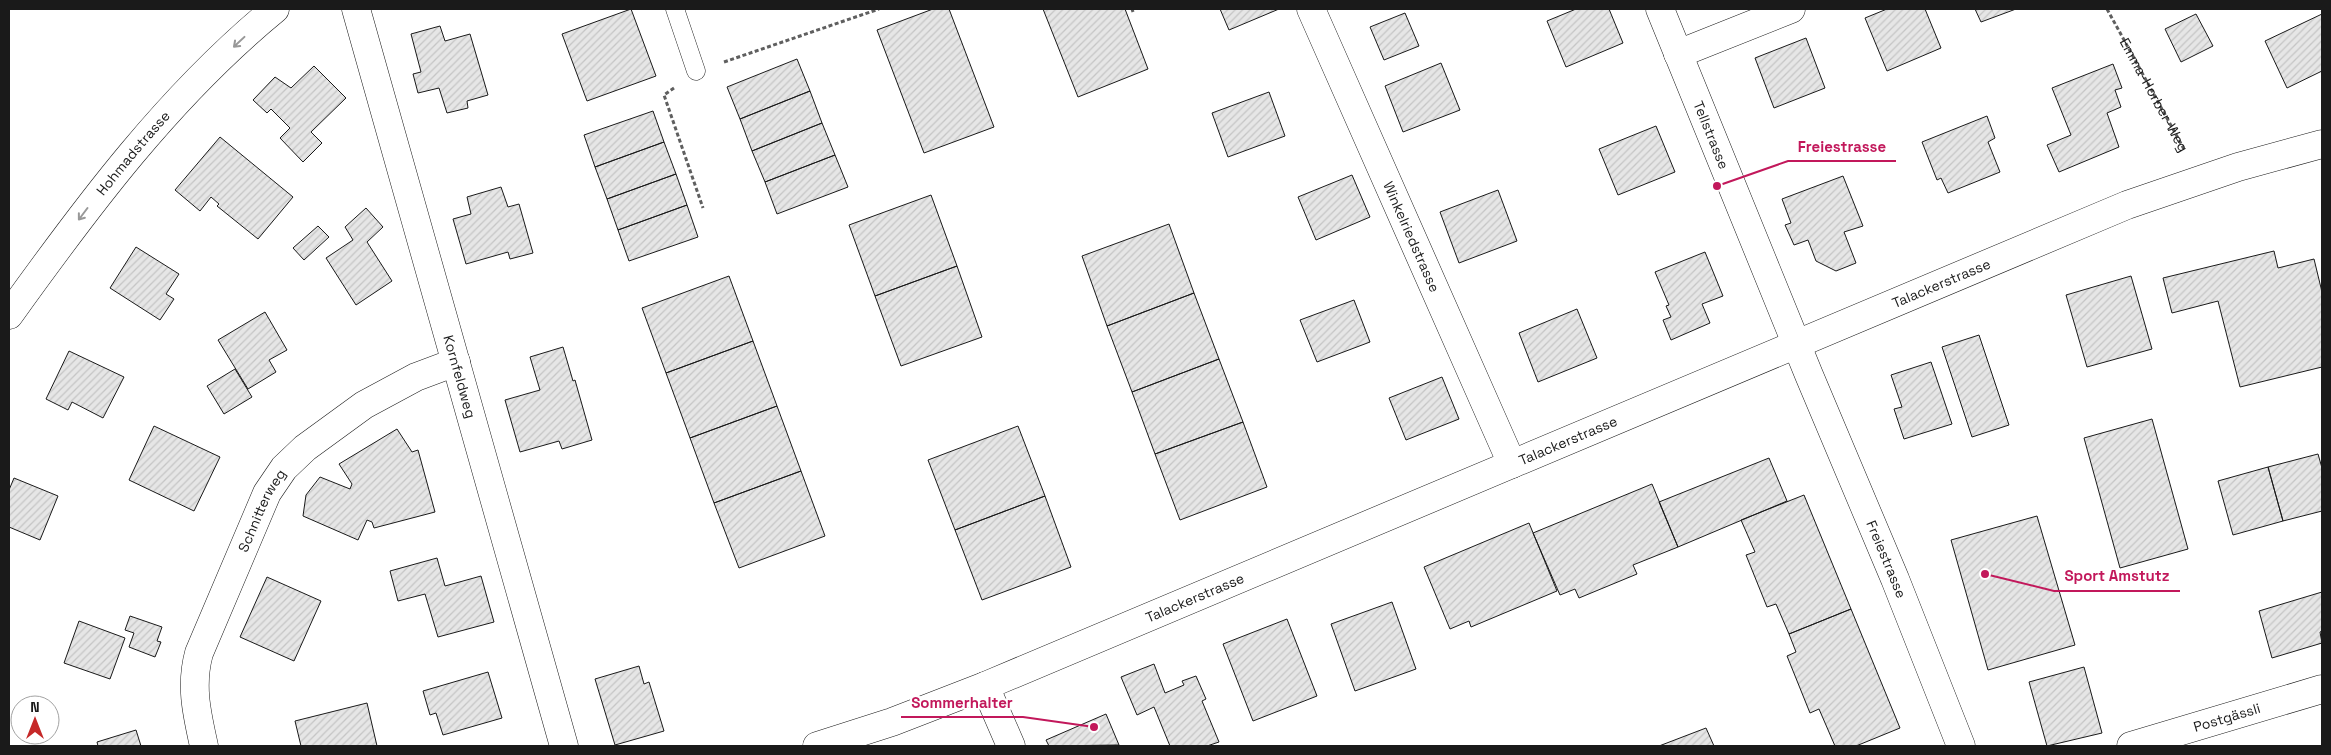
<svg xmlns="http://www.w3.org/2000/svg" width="2331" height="755" viewBox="0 0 2331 755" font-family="'Space Grotesk',sans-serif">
<defs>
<pattern id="building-hatch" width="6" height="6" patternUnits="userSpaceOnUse" patternTransform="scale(1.25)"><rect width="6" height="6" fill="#e6e6e6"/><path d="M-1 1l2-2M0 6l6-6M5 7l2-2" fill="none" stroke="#c5c5c5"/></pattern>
</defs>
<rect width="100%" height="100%" fill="#fff"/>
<path fill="url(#building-hatch)" stroke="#1a1a1a" d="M631 9 656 76 587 101 562 34Z
M933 9H949L994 127 924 153 877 30Z
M1043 9H1125L1148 69 1078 97Z
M1220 9H1279L1229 30Z
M1576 9H1609L1623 43 1566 67 1547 21Z
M1887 9H1925L1941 48 1887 71 1865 18Z
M1975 9H2016L1981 22Z
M1405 13 1419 46 1384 60 1370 27Z
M2196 14 2213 46 2181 62 2165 29Z
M2322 14V71L2287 88 2265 41Z
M440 26 445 41 470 34 488 95 467 101 468 108 447 113 439 88 418 93 413 74 421 72 411 34Z
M1806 38 1825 88 1774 108 1755 58Z
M797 59 810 91 740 119 727 87Z
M1441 63 1460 110 1403 132 1385 86Z
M2113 64 2122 88 2115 90 2121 107 2107 113 2119 147 2059 172 2047 145 2071 135 2052 88Z
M314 66 346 98 311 132 322 143 303 162 280 138 290 128 271 109 267 113 253 100 275 77 291 88Z
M810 91 822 123 752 151 740 119Z
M1269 92 1285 136 1228 157 1212 113Z
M653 111 664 142 595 167 584 135Z
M1987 116 1995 138 1988 142 2000 172 1948 193 1941 178 1937 180 1922 142Z
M822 123 835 155 765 182 752 151Z
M1656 126 1675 172 1618 195 1599 149Z
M220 137 293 197 258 239 217 206 219 204 211 197 200 211 175 190Z
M664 142 676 174 607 199 595 167Z
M835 155 848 187 777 214 765 182Z
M676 174 687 205 618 230 607 199Z
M1352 175 1370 217 1316 240 1298 197Z
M1843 176 1863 226 1844 232 1856 263 1836 271 1816 261 1808 240 1794 245 1785 225 1791 223 1782 199Z
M501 187 508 207 519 204 533 253 510 259 508 252 466 264 453 219 471 214 467 197Z
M1498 190 1517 241 1459 263 1440 212Z
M931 195 957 266 875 296 849 225Z
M687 205 698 237 629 261 618 230Z
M366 208 383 227 367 242 392 281 356 305 326 258 353 240 345 227Z
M1169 224 1194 293 1107 326 1082 256Z
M318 226 329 237 304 260 293 248Z
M136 247 179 274 166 294 174 299 160 320 110 288Z
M2274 251 2278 268 2314 259 2322 292V367L2240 387 2218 301 2172 313 2163 278Z
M1705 252 1723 296 1702 304 1710 323 1671 340 1663 320 1671 317 1666 306 1669 305 1655 272Z
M957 266 982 337 901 366 875 296Z
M729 276 753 341 666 373 642 308Z
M2131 276 2152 349 2087 367 2066 295Z
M1194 293 1219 359 1132 392 1107 326Z
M1354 300 1370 342 1317 362 1300 320Z
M1577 309 1597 358 1538 382 1519 333Z
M265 312 287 350 269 360 276 372 248 389 218 340Z
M1979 335 2009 425 1972 437 1942 347Z
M753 341 777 406 690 438 666 373Z
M563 347 573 381 575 380 592 440 562 449 559 441 520 452 505 400 540 390 530 357Z
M69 351 124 377 103 418 72 402 68 410 46 399Z
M1219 359 1243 422 1155 454 1132 392Z
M1931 362 1952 424 1904 439 1894 409 1902 407 1891 375Z
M235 369 252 397 224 414 207 386Z
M1442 377 1459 419 1406 440 1389 398Z
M777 406 801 471 714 503 690 438Z
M2152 419 2188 549 2120 568 2084 438Z
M1243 422 1267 487 1180 520 1155 454Z
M154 426 220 457 194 511 129 480Z
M1018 426 1045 496 955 530 928 460Z
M397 429 412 452 418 450 435 512 374 528 372 522 367 520 358 540 303 516 306 495 320 477 350 489 352 484 339 464Z
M2318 454 2322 468V511L2283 521 2268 467Z
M1769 458 1787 501 1678 547 1659 502Z
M2268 467 2283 521 2233 535 2218 481Z
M801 471 825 536 739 568 714 503Z
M14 478 58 496 40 540 9 527V490Z
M1652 484 1678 547 1633 565 1637 574 1579 598 1575 589 1560 595 1533 533Z
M1804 495 1851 609 1789 634 1776 604 1767 607 1746 555 1755 552 1741 520Z
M1045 496 1071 567 982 600 955 530Z
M2037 516 2075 645 1988 670 1951 540Z
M1529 523 1557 591 1471 627 1469 621 1450 629 1424 567Z
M437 558 445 586 481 576 494 622 438 637 425 594 398 601 390 571Z
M267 577 321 601 294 661 240 637Z
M2322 592V631L2320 632 2322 643 2272 658 2259 611Z
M1392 602 1416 669 1355 691 1331 624Z
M1851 609 1900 728 1856 746H1835L1819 709 1810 713 1787 656 1796 652 1789 634Z
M130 616 162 627 157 641 161 642 155 657 129 647 134 633 125 630Z
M1287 619 1317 696 1253 721 1223 644Z
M79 621 125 638 110 679 64 663Z
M1154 664 1165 693 1184 685 1182 681 1196 676 1206 699 1202 701 1219 742 1207 746H1170L1154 707 1137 715 1121 677Z
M639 666 644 684 649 682 664 731 615 745 595 679Z
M2084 667 2102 733 2047 746 2029 682Z
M488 672 502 718 443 735 436 713 430 715 423 691Z
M367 703 377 746H301L295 721Z
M1106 714 1119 745 1049 746 1046 740Z
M1706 728 1714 746H1659Z
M136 730 141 746H98L97 742Z"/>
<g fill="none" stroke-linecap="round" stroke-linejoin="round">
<defs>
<path id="service" d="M675 9 696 71"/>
<g id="minor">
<path id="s2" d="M356 9 564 746"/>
<path id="s3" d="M1311 9 1512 464"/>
<path id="s4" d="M1660 9 1809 375 1895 579 1961 746"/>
<path d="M1678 54 1791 9"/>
<path d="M985 686 1011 746"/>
<path id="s5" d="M204 746C197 714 190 686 199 653L267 493 284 468 305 448 364 405 416 377 456 362"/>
<path id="s6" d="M2131 746 2322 689"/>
</g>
<g id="secondary">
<path id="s7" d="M9 315C88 205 169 96 275 9"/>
<path id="s8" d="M817 746 892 722 985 686 2127 205 2238 167 2322 144"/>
</g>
</defs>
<use href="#service" stroke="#1a1a1a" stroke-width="19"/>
<use href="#minor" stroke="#1a1a1a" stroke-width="29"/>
<use href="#secondary" stroke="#1a1a1a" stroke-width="29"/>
<g stroke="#5f5f5f" stroke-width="3" stroke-dasharray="4 2.5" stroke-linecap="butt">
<path d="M1132 9 1133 12"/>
<path id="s1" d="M2107 9 2185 151"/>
<path d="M724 62 879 9"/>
<path d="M674 88 664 95 703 208"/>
</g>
<use href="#service" stroke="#fff" stroke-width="18"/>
<use href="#minor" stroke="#fff" stroke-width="28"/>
<use href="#secondary" stroke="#fff" stroke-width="28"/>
</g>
<defs><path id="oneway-shaft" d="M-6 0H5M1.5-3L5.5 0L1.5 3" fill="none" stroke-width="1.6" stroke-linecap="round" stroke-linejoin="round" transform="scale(1.25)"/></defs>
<g stroke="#989898">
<use href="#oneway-shaft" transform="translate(239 42) rotate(137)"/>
<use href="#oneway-shaft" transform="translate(83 214) rotate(127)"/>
</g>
<g text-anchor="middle" stroke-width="4" stroke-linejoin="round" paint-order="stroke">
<g font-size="14" fill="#1a1a1a" stroke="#fff">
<text dy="5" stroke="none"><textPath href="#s1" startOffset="98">Emma-Horber-Weg</textPath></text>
<text dy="5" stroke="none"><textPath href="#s4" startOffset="136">Tellstrasse</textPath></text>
<text dy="5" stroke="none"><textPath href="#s7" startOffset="204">Hohmadstrasse</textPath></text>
<text dy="5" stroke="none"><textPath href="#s3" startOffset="249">Winkelriedstrasse</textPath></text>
<text dy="5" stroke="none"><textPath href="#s8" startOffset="1216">Talackerstrasse</textPath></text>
<text dy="5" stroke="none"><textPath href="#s2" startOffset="382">Kornfeldweg</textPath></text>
<text dy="5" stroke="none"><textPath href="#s8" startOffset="811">Talackerstrasse</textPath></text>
<text dy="5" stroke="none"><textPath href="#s5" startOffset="250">Schnitterweg</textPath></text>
<text dy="5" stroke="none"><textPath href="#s4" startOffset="595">Freiestrasse</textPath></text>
<text dy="5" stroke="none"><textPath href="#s8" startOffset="406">Talackerstrasse</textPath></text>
<text dy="5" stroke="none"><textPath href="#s6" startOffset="100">Postgässli</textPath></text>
</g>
</g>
<path fill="none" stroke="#c2185b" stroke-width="2" d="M1717 186L1788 161H1896M1985 574L2054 591H2180M1094 727L1023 717H901"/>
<g fill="#c2185b" stroke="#fff" stroke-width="2">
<circle cx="1717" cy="186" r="5"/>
<circle cx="1985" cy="574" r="5"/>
<circle cx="1094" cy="727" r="5"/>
</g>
<g font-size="15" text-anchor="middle" font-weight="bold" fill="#c2185b" stroke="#fff" stroke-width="4" stroke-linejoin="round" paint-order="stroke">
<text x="1842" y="152">Freiestrasse</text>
<text x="2117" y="581">Sport Amstutz</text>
<text x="962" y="708">Sommerhalter</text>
</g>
<rect width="2331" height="755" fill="none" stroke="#1a1a1a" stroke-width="20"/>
<g transform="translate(35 720)"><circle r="24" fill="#ffffff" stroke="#a3a3a3"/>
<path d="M0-4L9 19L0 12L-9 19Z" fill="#c62828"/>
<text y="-8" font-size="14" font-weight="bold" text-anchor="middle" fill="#1a1a1a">N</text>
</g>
</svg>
